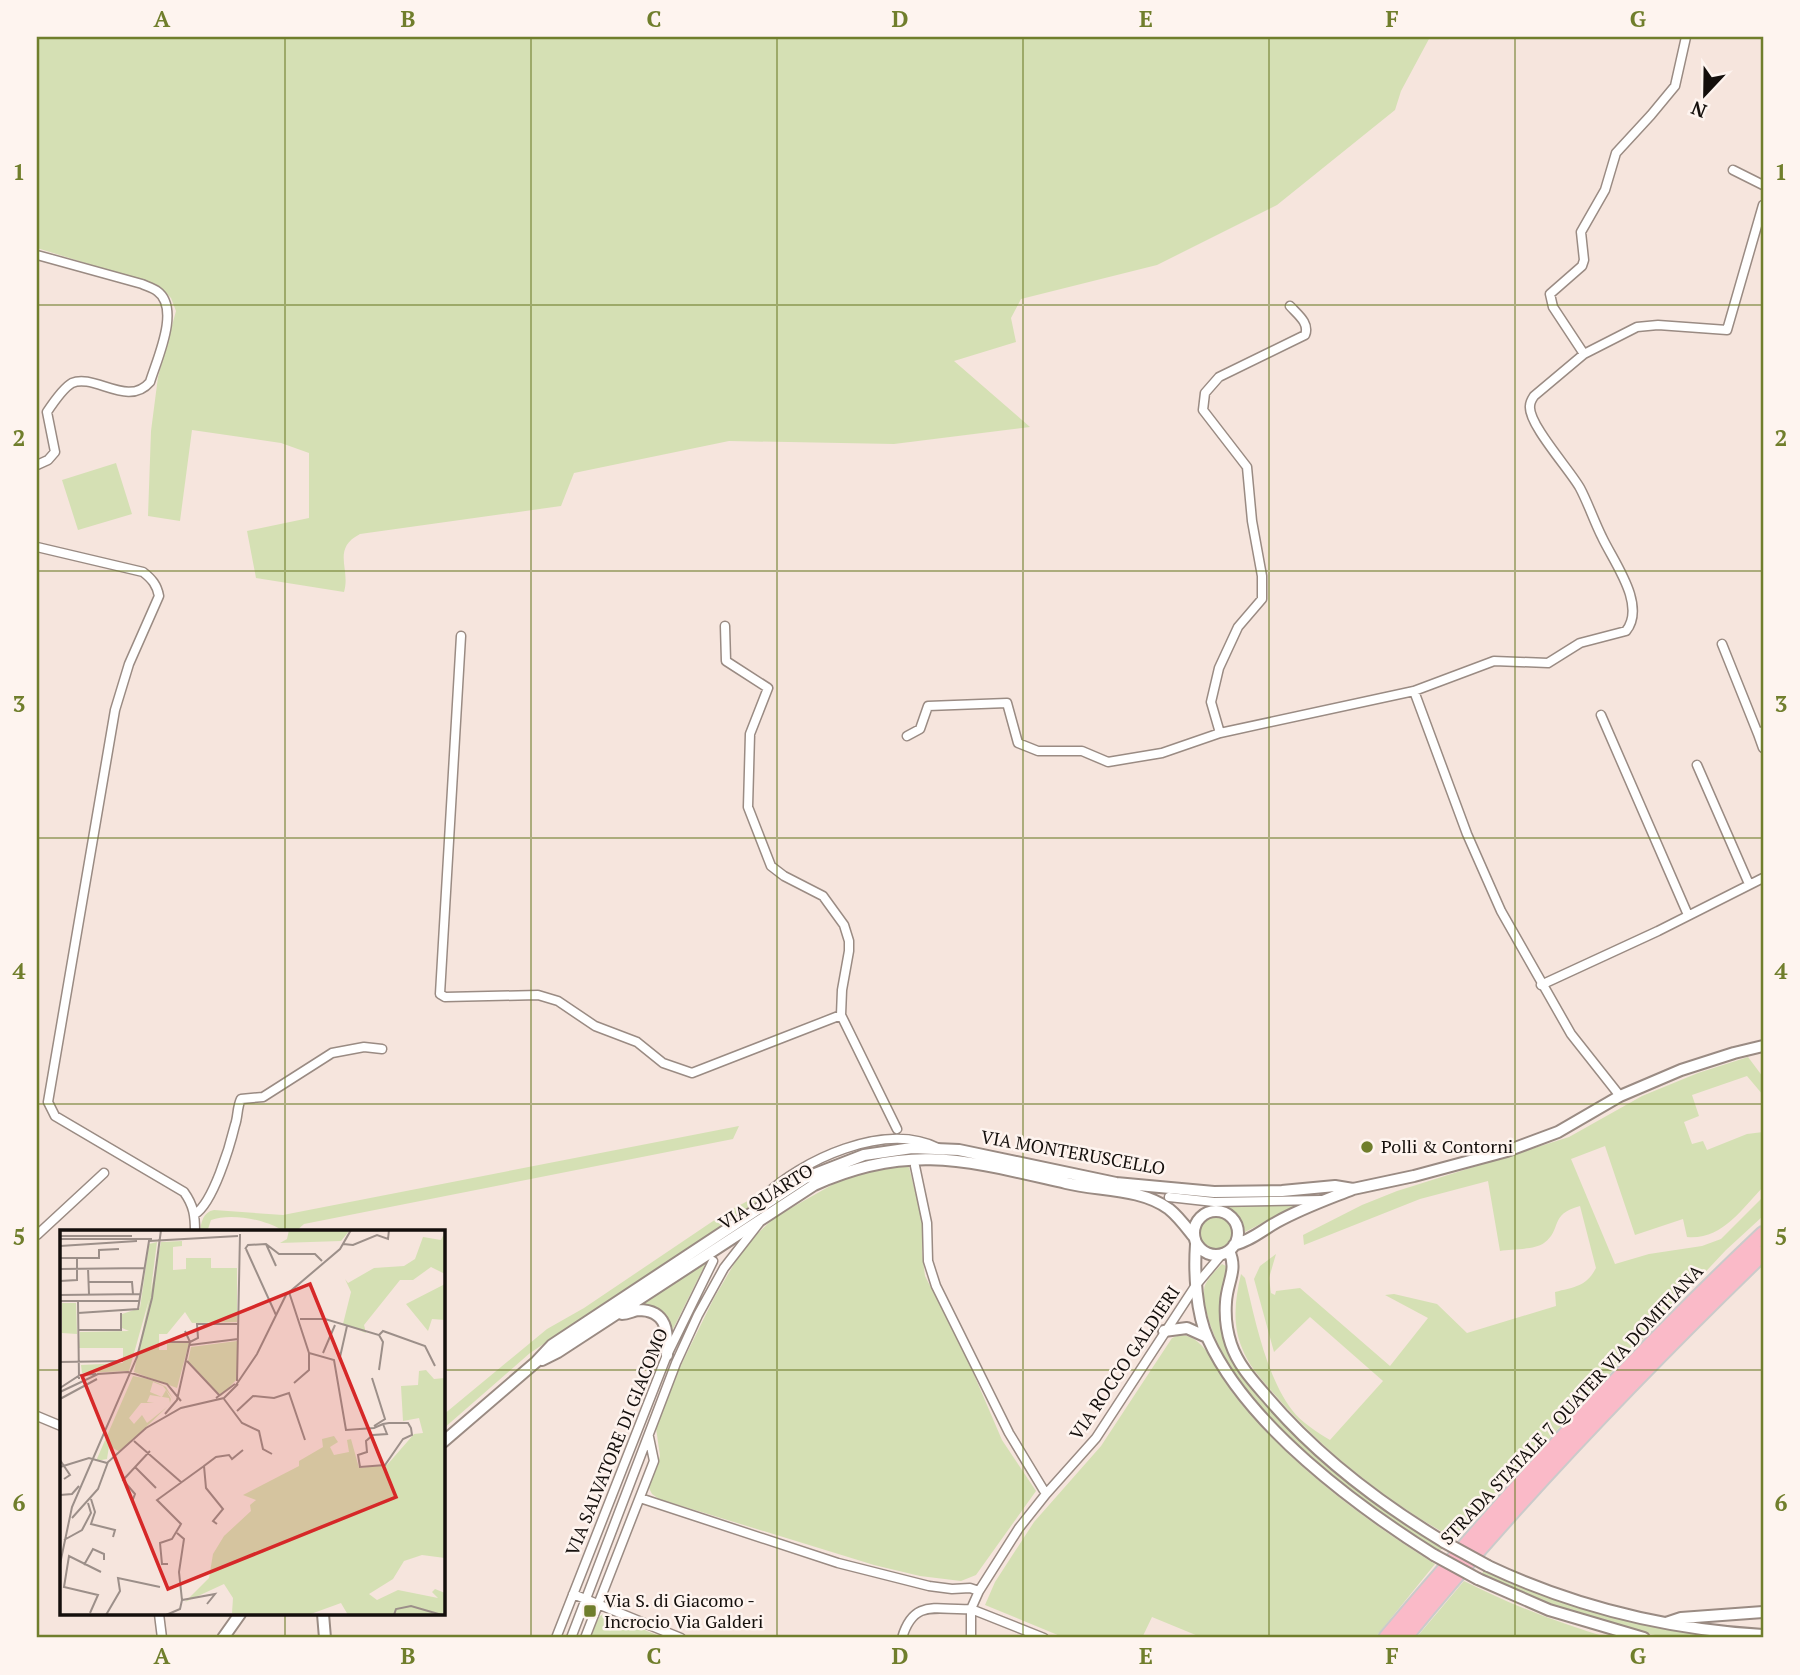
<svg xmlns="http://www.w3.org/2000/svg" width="1800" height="1675" viewBox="0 0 1800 1675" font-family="'PT Serif',serif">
<rect width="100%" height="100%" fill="#f6e5dd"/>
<path fill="#d5e0b4" d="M37 37H1430L1401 91 1395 110 1277 205 1157 265 1021 299 1011 318 1016 342 954 361 1030 427 894 444 729 441 574 473 561 506 360 534C331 549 351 569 344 592L256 578 247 531 309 518V453L281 443 192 430 180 521 148 516 151 431 158 377 176 311 171 298 159 286 37 248Z
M116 463 132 514 78 530 62 480Z
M1748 1057 1763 1077V1095L1747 1076 1692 1095 1699 1116 1684 1122 1692 1144 1703 1141 1707 1150 1747 1134 1763 1132V1187C1741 1210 1722 1240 1687 1237L1683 1219 1635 1235 1605 1146 1571 1159 1615 1264 1649 1254 1702 1246 1721 1239 1763 1197V1216L1726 1250 1455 1539C1389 1503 1325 1453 1276 1396 1263 1381 1249 1367 1242 1348 1232 1324 1235 1299 1241 1274L1245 1278C1255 1319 1266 1376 1292 1410 1301 1422 1317 1432 1330 1440L1383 1381 1310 1317 1274 1352 1254 1279 1260 1266 1276 1254 1269 1278 1271 1293 1275 1295 1276 1291 1300 1288 1390 1366 1428 1318 1385 1295 1394 1294 1437 1304 1467 1333 1556 1306 1555 1292C1574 1287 1586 1287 1596 1268L1580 1206C1548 1215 1563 1229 1544 1243 1534 1250 1512 1249 1500 1251L1488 1181 1420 1199 1304 1245 1303 1235 1362 1205 1397 1191 1569 1137 1642 1096 1698 1073Z
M739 1126 733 1139 304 1224 295 1232H281L280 1229C263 1219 230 1213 211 1220L207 1232H200C201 1222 203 1212 214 1210L283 1215Z
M908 1163 923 1223 922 1252 925 1276 966 1356 1002 1440 1036 1491 976 1575 961 1581 920 1576 874 1565 659 1499 652 1494 649 1488 660 1456 656 1428 680 1367 714 1298 740 1254 756 1235 775 1217 846 1177Z
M757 1196 763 1201 738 1215 530 1353 443 1429V1415L547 1329 584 1308 725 1213Z
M1301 1203 1245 1232 1240 1219 1228 1207Z
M1198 1233a17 17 0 1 1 34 0a17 17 0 1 1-34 0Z
M709 1258 712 1260 705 1265 672 1331 667 1320 644 1306V1300Z
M1222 1264 1228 1267C1227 1285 1222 1332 1227 1347 1235 1369 1250 1386 1266 1404 1316 1461 1377 1510 1443 1548L1439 1551C1360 1506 1232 1407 1208 1317 1205 1307 1202 1294 1205 1285 1209 1277 1215 1271 1222 1264Z
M1180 1335C1206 1334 1220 1378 1235 1396 1291 1465 1360 1517 1435 1564L1375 1638H1203L1152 1617 1142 1638H1065L985 1605 995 1582 1034 1522 1101 1446 1172 1338Z
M1484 1570C1561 1606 1640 1629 1725 1638 1711 1638 1696 1639 1682 1638 1619 1635 1538 1600 1481 1575Z
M1464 1581C1511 1605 1559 1623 1609 1638H1416Z
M603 1614 608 1615 664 1638H590L599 1617Z"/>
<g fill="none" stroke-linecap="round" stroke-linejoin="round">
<defs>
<path id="minor" d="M1733 170 1763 185
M37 255 142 284C146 286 153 288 157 291 181 308 157 359 150 382 128 408 94 373 72 383 63 388 53 403 47 412L55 452 48 460 37 465
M1584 354 1553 307 1550 294 1582 266 1584 260 1581 232 1605 190 1616 153 1651 115 1675 86 1686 37
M37 547 143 572C152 579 157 585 159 596L129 664 115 710 48 1102 55 1116 184 1192C194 1206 195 1216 195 1232
M725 626 726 661 768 688 750 734 748 807 771 866 784 876 823 896 844 925 849 941V951L842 990 841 1015 897 1129
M461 636 440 994 445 997 538 995 558 1001 595 1026 637 1042 663 1063 692 1073 841 1015
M1722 644 1758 734
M1414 691 1467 834 1501 911 1571 1034 1620 1096
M1601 715 1688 915
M1763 731 1758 734 1763 748
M1220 733 1414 691 1494 661 1548 663 1580 643 1626 631C1647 605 1613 561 1602 537 1594 521 1588 503 1580 488 1570 470 1528 424 1530 406 1530 403 1532 399 1534 396L1584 354 1637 327 1658 325 1727 330 1763 205
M907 736 920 729 928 706 1007 703 1018 743 1038 751H1082L1108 762 1162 753 1220 733 1211 702 1219 668 1238 627 1262 599V576L1252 521 1247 467 1203 410 1205 393 1219 377 1305 335C1310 323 1297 314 1290 306
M1697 765 1749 884
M1541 985 1658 931 1763 878
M915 1166 927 1223 928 1261 936 1286 1009 1433 1046 1494
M1169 1197 1214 1202 1321 1200
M762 1198C801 1160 885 1121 938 1148
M195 1214C213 1203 230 1146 235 1125 238 1117 237 1107 241 1099L263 1097 332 1053 364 1047 382 1049
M37 1235 104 1173
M37 1416 61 1426
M640 1498 838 1563 929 1586 952 1589 970 1588 979 1591
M573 1594 681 1638
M159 1614 162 1638
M556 1638 667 1355 713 1261
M571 1638 676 1363 698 1315 724 1268 759 1223
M585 1638 654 1461 649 1437
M902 1638C914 1597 938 1611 971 1609L979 1591 1019 1528 1046 1494 1096 1438 1196 1285 1222 1254
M971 1638V1609L1044 1638"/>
<path id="tertiary" d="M1194 1233a22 22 0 1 1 44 0a22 22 0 1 1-44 0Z
M1196 1244C1194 1272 1196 1313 1208 1339 1247 1425 1356 1506 1434 1555
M1234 1245C1252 1240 1261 1231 1277 1222 1302 1208 1328 1199 1353 1189
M1229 1251C1238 1270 1227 1282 1226 1302 1225 1315 1227 1332 1231 1344 1238 1365 1253 1381 1267 1397 1317 1456 1378 1502 1444 1542
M622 1314C628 1314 632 1311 638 1310 668 1310 668 1333 667 1355
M1164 1331 1187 1328 1207 1337
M542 1360 558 1352 814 1185C909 1142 969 1161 1066 1183 1098 1191 1141 1188 1169 1209 1179 1217 1186 1227 1194 1237
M443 1442 536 1362 552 1345 805 1178 864 1155 912 1148 959 1150 1116 1183 1214 1192 1282 1191 1335 1186 1353 1189 1414 1176 1507 1151 1558 1132 1620 1096 1681 1070 1734 1053 1763 1046
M1488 1566C1575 1607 1666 1629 1763 1635
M1478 1579 1549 1610 1644 1638
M323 1614 325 1638
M1666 1623 1681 1618 1763 1612
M223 1638 240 1614"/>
<path id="trunk" d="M1386 1638C1505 1497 1629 1361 1763 1234
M1404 1638C1515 1502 1637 1375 1763 1253"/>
</defs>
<use href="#minor" stroke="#9a8b83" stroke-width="11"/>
<use href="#tertiary" stroke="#9a8b83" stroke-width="14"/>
<use href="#trunk" stroke="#cbcaca" stroke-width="18"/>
<use href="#minor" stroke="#fff" stroke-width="8"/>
<use href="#tertiary" stroke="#fff" stroke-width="10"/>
<use href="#trunk" stroke="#fabac8" stroke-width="14"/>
<defs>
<path id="tertiary-bridge" d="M1444 1542 1488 1566
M1434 1555 1478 1579"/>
</defs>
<use href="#tertiary-bridge" stroke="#9a8b83" stroke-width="14" stroke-linecap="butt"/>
<use href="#tertiary-bridge" stroke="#fff" stroke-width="10"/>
</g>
<path fill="none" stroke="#707e2c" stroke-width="2" stroke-opacity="0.55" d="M285 37V1232M531 37V1638M777 37V1638M1023 37V1638M1269 37V1638M1515 37V1638M37 305H1763M37 571H1763M37 838H1763M37 1104H1763M37 1370H61M443 1370H1763M285 1614V1638"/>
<g fill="#707e2c" stroke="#fef4ef" stroke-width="2.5">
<circle cx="1367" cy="1147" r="7"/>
<rect x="583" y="1604" width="14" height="14" rx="3.5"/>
</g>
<g text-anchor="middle" stroke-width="5" stroke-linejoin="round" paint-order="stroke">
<g font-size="18" fill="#140f0c" stroke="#fef4ef" text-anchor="start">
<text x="1381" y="1153">Polli &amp; Contorni</text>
<text x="604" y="1607">Via S. di Giacomo -<tspan x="604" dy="21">Incrocio Via Galderi</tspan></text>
</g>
<g font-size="18" fill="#140f0c" stroke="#fef4ef">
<text transform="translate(1073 1153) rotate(10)" y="6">VIA MONTERUSCELLO</text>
<text transform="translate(766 1197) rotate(-32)" y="6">VIA QUARTO</text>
<text transform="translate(1125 1363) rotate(-56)" y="6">VIA ROCCO GALDIERI</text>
<text transform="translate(1572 1405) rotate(-47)" y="6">STRADA STATALE 7 QUATER VIA DOMITIANA</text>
<text transform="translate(617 1442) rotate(-68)" y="6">VIA SALVATORE DI GIACOMO</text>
</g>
</g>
<g transform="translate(60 1230)">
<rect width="385" height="385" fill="#f6e5dd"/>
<path d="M229 0H290L281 11 220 13 227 9ZM385 1V44L371 37 353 50H340L304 95 306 103 283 94 291 62 285 49 288 53 314 38 344 36 355 29 363 7 381 10ZM122 11V16L113 17V40L126 39V28H151V38H177V92L132 93 125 82 107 104H99V120H107V113H129L117 158 74 142 101 12ZM97 12 90 66 69 141 22 143 21 135 63 133V118H19L20 102 69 101 62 98V84L80 78 89 14ZM385 54V90L372 89 368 101 346 74ZM2 73H16L17 104 2 103ZM177 111V149L161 166 128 131 131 117ZM366 140 374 149 385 148V328L362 325 344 331 333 349 309 364 317 370 338 360 378 368 372 362 375 359 385 363V385H288L281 373 248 385H177L172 383 173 368 164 354 125 372 149 348 153 324 164 306 191 281 190 275 196 270 183 265 239 236V231L263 217 262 209 274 206 278 212 270 217 274 225 289 222 287 210 291 209 299 238 327 235 354 204 363 203 359 188 343 191 341 156 358 155 359 141ZM73 146 88 149 98 153 106 157 113 169 103 156 93 152 90 162 102 167 106 160 111 169 110 173 109 168 90 165 87 172 94 173H81L69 188 74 194 82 185 87 193 107 177 60 222 49 216 47 229 36 231Z" fill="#d5e0b4"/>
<path fill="none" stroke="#9c8f89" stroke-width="2" d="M0 6H72M0 9H92M206 14 216 36M283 14 293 15 317 5 328 9 329 0M0 16 77 11M185 19 188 15 206 14 219 24H255L262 31M186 19 216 85M0 28H39V20L59 19M28 38 29 64M0 39 84 38M0 51 17 50V28M28 52H72L73 64M229 62 249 123 274 130 286 200 314 198 323 194 329 193H348L351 198 352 205 343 209 325 235 300 237 298 225 307 222 306 211 313 205 327 204 323 194M0 65 81 64M0 71H80M18 71 19 149M18 83 78 79 89 11 178 6M240 89H265L319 105 323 112 319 140M18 100H61V83M319 105 323 101 365 116 375 136M106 112H130L125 101M130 115 178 109M263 123 275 95M280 127 287 96M127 131 160 166M0 132 63 131M312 148 325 189 314 196M177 151 180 4M234 153 249 140V123M176 155 197 124 226 65 280 19 291 0M0 158 20 145 36 144M0 162 38 144 68 142 107 154 121 171M156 168 175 154M0 169 37 149M164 169 182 193 199 201 203 219 212 224M177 181 193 166 214 168 229 163 245 210M105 184 117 170 130 112 138 108 137 94H179M74 211 121 252M0 230 10 245 4 249M0 237 29 228 47 233M75 237 96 258M0 265 12 264 19 256M31 269 35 282 31 294 55 300 53 307M72 272 75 264 63 250 90 221M12 288 38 259 48 232 86 198 121 178 164 168 178 154M157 294 153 291 163 279 146 258 144 236 156 227 169 225 172 229 183 220M117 303 124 309 119 342 122 370 155 364 147 374M4 310 22 300 31 283 28 273M0 334 12 277 77 127 92 68 101 0M108 334H102L100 313 112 309 121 294 97 270 144 236M24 335 33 319 44 324V330M30 383 38 365 4 357 9 326 41 342M46 385 60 361 58 348 100 357M106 385 120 379 122 370M334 385 336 379 351 376 382 385"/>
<path fill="#d62828" fill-opacity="0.15" stroke="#d62828" stroke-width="3.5" d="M250 54 336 267 108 359 22 146Z"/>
<rect width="385" height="385" fill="none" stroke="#140f0c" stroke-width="3.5"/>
</g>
<rect width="1800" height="1675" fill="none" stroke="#fef4ef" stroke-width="77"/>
<g transform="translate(1705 94) rotate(202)" stroke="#fef4ef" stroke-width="5" paint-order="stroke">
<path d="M0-5L12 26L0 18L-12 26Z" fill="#140f0c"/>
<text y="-10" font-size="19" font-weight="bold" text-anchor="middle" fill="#140f0c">N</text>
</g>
<rect x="38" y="38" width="1724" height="1598" fill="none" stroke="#707e2c" stroke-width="2.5"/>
<g font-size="23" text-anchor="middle" font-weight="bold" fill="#707e2c">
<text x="162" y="27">A</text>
<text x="408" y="27">B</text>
<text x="654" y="27">C</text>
<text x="900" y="27">D</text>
<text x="1146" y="27">E</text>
<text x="1392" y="27">F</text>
<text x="1638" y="27">G</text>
<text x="19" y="180">1</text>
<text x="1781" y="180">1</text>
<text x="19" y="446">2</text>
<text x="1781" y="446">2</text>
<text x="19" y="712">3</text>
<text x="1781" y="712">3</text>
<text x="19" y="979">4</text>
<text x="1781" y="979">4</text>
<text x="19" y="1245">5</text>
<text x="1781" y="1245">5</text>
<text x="19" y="1511">6</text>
<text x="1781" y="1511">6</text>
<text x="162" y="1664">A</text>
<text x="408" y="1664">B</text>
<text x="654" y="1664">C</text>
<text x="900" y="1664">D</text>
<text x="1146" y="1664">E</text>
<text x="1392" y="1664">F</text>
<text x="1638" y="1664">G</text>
</g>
</svg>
